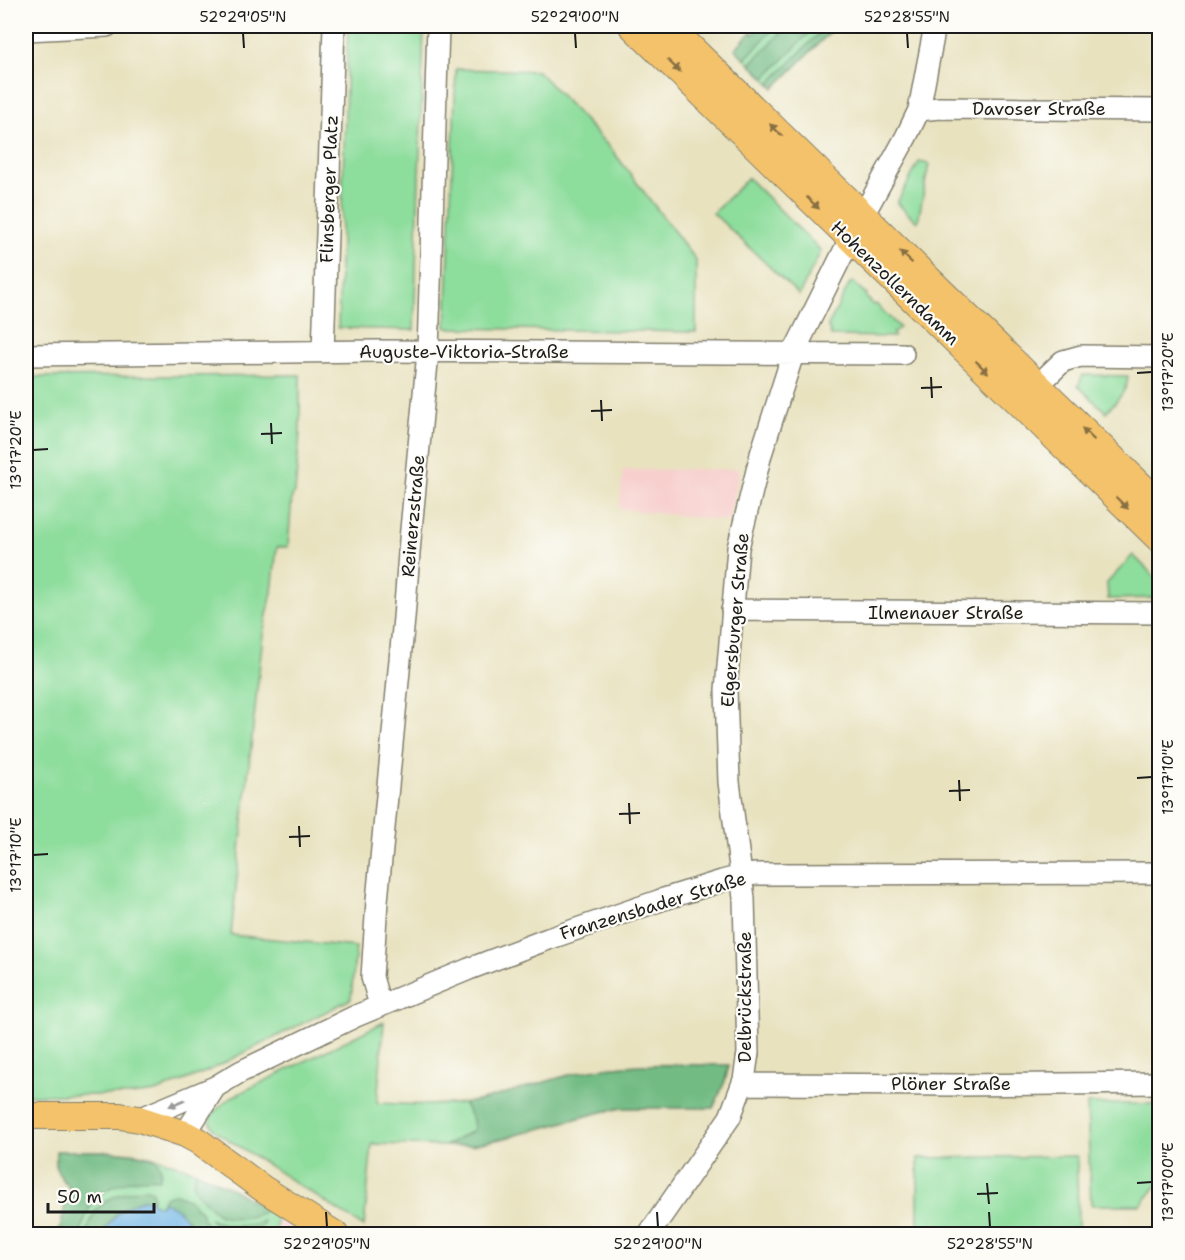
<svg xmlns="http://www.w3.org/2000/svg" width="1185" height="1260" viewBox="0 0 1185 1260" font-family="'Shantell Sans',sans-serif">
<rect width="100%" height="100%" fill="#fdfcf7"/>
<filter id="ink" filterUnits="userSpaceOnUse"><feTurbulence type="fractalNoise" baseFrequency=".0167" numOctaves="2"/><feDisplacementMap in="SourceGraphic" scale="12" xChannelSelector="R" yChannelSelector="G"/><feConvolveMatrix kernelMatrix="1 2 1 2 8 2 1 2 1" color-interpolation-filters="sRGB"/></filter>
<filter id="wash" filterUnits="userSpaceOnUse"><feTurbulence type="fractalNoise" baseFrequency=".008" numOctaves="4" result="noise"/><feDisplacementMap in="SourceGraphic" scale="24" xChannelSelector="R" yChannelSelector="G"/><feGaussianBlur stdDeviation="1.35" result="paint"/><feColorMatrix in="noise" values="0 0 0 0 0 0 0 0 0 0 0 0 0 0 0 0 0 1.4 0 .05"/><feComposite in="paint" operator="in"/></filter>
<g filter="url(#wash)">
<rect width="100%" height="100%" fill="#e8e2bf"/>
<path fill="#f7d0ce" d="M740 469 729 521 619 509 623 470Z
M278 1216 307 1234H274Z"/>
<path fill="#8ddd9c" stroke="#547c5c" stroke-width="1.5" d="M348 26H424L414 330 338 328Z
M761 26H836L774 88 735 49 751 32 753 34Z
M456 69 538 71 612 150 696 260V332L446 328Z
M919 162 929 164 918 221 917 222 897 203Z
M748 178 821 251 799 295 713 213Z
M853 282 867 295 866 297 874 305 876 304 899 327V328L893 333 894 337 831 336 828 326 850 283Z
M300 375V432L295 493 292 496 288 547H277L272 592 263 634 231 935 356 947 351 999 210 1070 156 1092 131 1095H26V377Z
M1083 375 1128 376C1128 390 1116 402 1106 412L1078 386Z
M1133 555 1159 581V598L1108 599 1107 583Z
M384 1022 377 1103C410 1104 444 1107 477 1101 514 1094 550 1078 587 1071 633 1062 682 1065 729 1065L725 1081 713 1108H622L602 1112 505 1138 471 1145 445 1146 372 1144 364 1227 218 1133C200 1118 218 1109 230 1098Z
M1087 1104H1159V1183L1141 1205H1091Z
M56 1151H106L150 1156 160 1159 196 1171 234 1190 278 1216 274 1234H194L188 1220 162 1202 161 1206 152 1203 117 1214 102 1234H59L69 1187C57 1173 55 1170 56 1151Z
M1077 1156 1078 1234H918V1158Z"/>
<path fill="#72bc84" stroke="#476c50" stroke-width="1.5" d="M761 26H776L745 59 735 49 751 32 753 34Z
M788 26H816L765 78 750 64Z
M826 26H836L774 88 770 83Z
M640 1065H729L725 1081 713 1108H622L601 1112 505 1138 471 1145 445 1146 474 1130 473 1120 463 1103 479 1101 576 1073 603 1068Z
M56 1151C75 1151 144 1149 156 1160 161 1165 161 1172 160 1179 136 1177 106 1183 92 1204 86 1213 83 1225 80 1234H59L69 1187C56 1172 55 1171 56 1151Z
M196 1171 234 1190 267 1210C254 1218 231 1221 217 1213 212 1210 208 1204 204 1200 192 1189 191 1187 196 1171Z
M141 1189H147L152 1191 153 1198 152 1200H143L117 1214 102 1234H86C89 1227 91 1218 95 1212 106 1196 124 1193 141 1189Z
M176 1194 190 1200 202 1213V1218L209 1227 211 1234H194L188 1220 170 1205 162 1202C165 1195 169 1195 176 1194Z
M210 1218C227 1229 245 1228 263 1221V1224L256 1234H218L214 1224Z"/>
<path fill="#70b6e7" stroke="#466982" stroke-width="1.5" d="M143 1200H152V1203L161 1206 163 1202C181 1208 186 1217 194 1234H102C116 1214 118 1208 143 1200Z"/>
</g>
<g filter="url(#ink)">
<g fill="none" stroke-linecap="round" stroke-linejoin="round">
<defs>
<path id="minor" d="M26 30 107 26
M919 110 940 108 1160 110
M323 352 334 26
M26 355 376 351 903 354
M1038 385 1063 361 1081 356 1160 357
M732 610 1160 613
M380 1005 372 977 377 901 404 618 410 540 428 352 438 26
M743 1084 962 1085 1160 1083
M139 1119 215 1087 240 1072 356 1016 469 969 548 939 664 899 722 881 741 876 756 874H776L1160 873
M185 1134 215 1087
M649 1234 730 1117 744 1080 748 1053 744 898 729 782 726 690 738 548 761 454 793 354 850 239 906 137 919 110 935 26"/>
<path id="major" d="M632 26 1160 540
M669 26 1160 504
M26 1116H120L139 1119 185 1134 198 1141 262 1188 335 1234"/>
</defs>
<use href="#minor" stroke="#827f6e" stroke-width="24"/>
<use href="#major" stroke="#827f6e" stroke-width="28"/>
<use href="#minor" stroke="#fff" stroke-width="21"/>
<use href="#major" stroke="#f3c26a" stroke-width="26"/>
</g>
<defs><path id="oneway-solid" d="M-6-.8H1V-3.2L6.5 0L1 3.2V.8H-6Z" transform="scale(1.5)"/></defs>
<g fill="#886f43">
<use href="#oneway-solid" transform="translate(674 66) rotate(44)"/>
<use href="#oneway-solid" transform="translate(776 130) rotate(-136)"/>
<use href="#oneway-solid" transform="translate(813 203) rotate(44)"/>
<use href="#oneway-solid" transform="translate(906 257) rotate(-136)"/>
<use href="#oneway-solid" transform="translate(982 367) rotate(44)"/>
<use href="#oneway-solid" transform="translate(1088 434) rotate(-136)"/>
<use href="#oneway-solid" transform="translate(1122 503) rotate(44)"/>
</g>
<use fill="#999" href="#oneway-solid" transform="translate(177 1103) rotate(157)"/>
</g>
<path fill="none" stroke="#1c1c1c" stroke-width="2" d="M243 33 244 48M575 33 576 48M907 33 908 48M1137 373 1152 372M931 377 932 398M921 388 942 387M601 400 602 421M591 411 612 410M271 423 272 444M261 434 282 433M33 450 48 449M1137 778 1152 777M959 780 960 801M949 791 970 790M629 803 630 824M619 814 640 813M299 826 300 847M289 837 310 836M33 855 48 854M987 1183 989 1204M1137 1183 1152 1182M977 1194 998 1193M326 1212 327 1227M657 1212 658 1227M989 1212 990 1227"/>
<g text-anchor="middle" stroke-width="4.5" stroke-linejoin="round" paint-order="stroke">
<g font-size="18" fill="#1c1c1c" stroke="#fdfcf7">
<text x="1039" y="115">Davoser Straße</text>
<text transform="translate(329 189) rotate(-88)" y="6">Flinsberger Platz</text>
<text transform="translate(895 283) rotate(44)" y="6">Hohenzollerndamm</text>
<text x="464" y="358">Auguste-Viktoria-Straße</text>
<text transform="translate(413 516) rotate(-85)" y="6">Reinerzstraße</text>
<text x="946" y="619">Ilmenauer Straße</text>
<text transform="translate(735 620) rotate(-85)" y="6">Elgersburger Straße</text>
<text transform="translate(653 906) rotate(-17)" y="6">Franzensbader Straße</text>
<text transform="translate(745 997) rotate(-90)" y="6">Delbrückstraße</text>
<text x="951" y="1090">Plöner Straße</text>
</g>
</g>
<rect width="1185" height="1260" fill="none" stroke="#fdfcf7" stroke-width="66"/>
<path d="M48 1203v9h106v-9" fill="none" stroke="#1c1c1c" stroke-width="3"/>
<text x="57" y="1203" font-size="18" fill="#1c1c1c" stroke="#fdfcf7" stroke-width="4.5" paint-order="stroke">50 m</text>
<rect x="33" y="33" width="1119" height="1194" fill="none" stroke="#1c1c1c" stroke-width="2"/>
<g font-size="15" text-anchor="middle" fill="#1c1c1c">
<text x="243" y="22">52°29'05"N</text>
<text x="575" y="22">52°29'00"N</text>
<text x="907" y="22">52°28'55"N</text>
<text transform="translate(1168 372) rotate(-90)" y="5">13°17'20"E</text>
<text transform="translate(16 450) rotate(-90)" y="5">13°17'20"E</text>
<text transform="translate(1168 777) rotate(-90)" y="5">13°17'10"E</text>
<text transform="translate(16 855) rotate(-90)" y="5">13°17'10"E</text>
<text transform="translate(1168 1182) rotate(-90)" y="5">13°17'00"E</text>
<text x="327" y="1249">52°29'05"N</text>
<text x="658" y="1249">52°29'00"N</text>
<text x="990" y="1249">52°28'55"N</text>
</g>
</svg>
